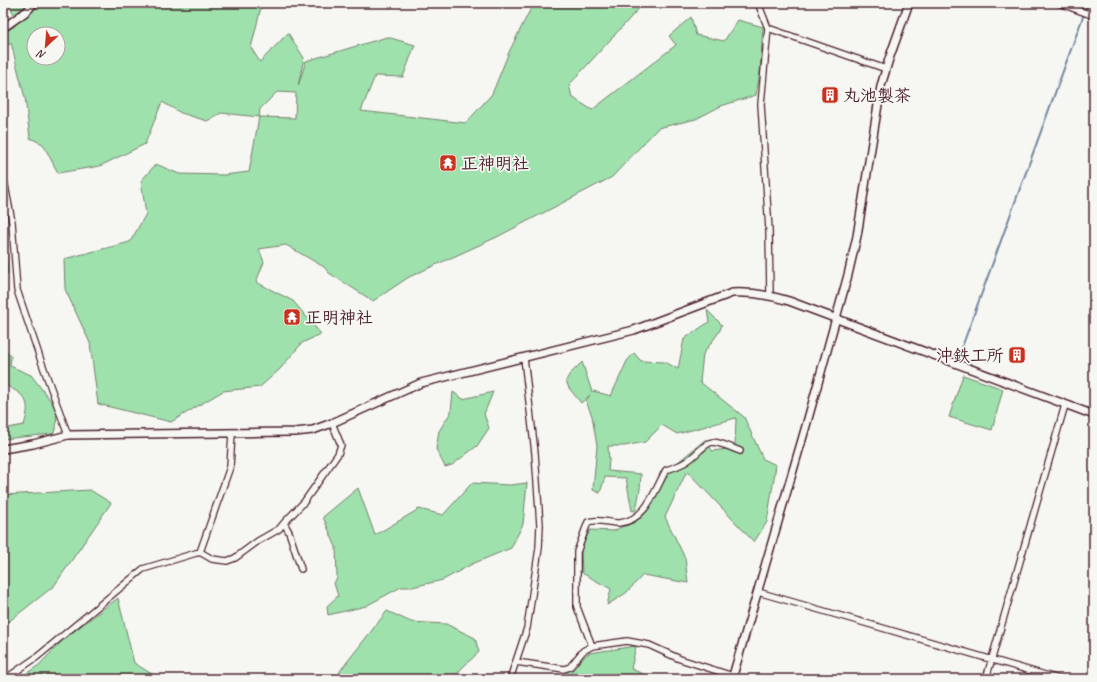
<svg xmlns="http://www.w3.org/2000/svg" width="1097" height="682" viewBox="0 0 1097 682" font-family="Caveat,'Klee One',sans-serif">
<rect width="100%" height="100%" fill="#f6f6f2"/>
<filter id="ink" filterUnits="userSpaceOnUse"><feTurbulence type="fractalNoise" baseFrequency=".025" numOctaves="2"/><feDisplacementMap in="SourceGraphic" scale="8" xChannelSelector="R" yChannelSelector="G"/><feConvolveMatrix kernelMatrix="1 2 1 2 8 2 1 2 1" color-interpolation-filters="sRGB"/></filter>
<g filter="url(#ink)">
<path fill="#9ee1ac" stroke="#74806c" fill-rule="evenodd" d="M8 3H262L251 48 260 62 288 33 304 58 298 86 306 61 387 37 415 45 403 77 375 76 361 111 466 123 492 94 509 52 533 4 532 3H647L642 5 569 85 572 97 592 110 676 45 669 36 691 17 696 35 724 41 738 20 763 27 760 72 756 95 721 106 696 119 658 128 612 177 497 237 409 277 373 301 329 273 324 267 286 245 259 249 264 262 256 282 293 301 321 334 302 343 280 369 260 387 223 391 171 422 98 404 90 343 65 289 64 259 130 242 146 214 141 181 156 164 179 174 224 175 249 172 259 117 221 113 207 121 181 113 162 102 145 144 100 166 58 173 43 144 30 138 25 98 11 43 3 48V33L15 26 16 18ZM34 34H58V58H34ZM277 92 296 93 295 118 259 117 260 109Z
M3 220 4 224 8 273 3 278Z
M707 310 722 325 719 332 703 354 700 382 744 417 763 459 776 465 767 522 754 542 687 471 665 517 685 558 688 583 643 575 626 593 607 605 611 589 582 573 581 549 590 530 614 531 636 519 646 508 660 477 706 439 712 451 735 448 736 418 677 434 662 425 645 442 624 446H608L609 460 608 471 641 474 640 489 636 510 632 511 626 478 605 477 600 493 593 490 597 446 592 416 586 401 590 395 581 403 569 388 566 381 569 375 582 362 592 392 593 391 611 396 627 361 634 353 641 361 665 362 678 369 684 339 709 322Z
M3 347 11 356 10 366 31 375 57 409 56 430 52 434 3 439V429L24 425C32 400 25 395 3 384Z
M963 375 1003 389 992 430 949 417Z
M453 392 463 399 493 392 484 414 489 428 477 446 452 465 445 467 436 449 439 431 451 412Z
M472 483 510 485 527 483 523 524 511 548 472 564 443 580 412 587H401L366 606 328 615 327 606 338 596 334 583 337 578 336 547 323 517 358 488 375 535 419 509 443 515Z
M90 490 111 503 54 586 3 626V495Z
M118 598 134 663 160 679H18L39 665 65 638Z
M387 611 411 622 446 624 475 638 479 652 464 666 452 679H338L340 671Z
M636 646 631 669 656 679H563L565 674 589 653Z"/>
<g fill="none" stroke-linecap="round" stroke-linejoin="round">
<path stroke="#7389a1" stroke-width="2" d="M962 347 1088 3"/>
<defs>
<path id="minor" d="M758 3 768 28 761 104 769 230 770 295
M1059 3 1094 16
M768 28 886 69
M3 175 12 222 17 290 40 358 68 435
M284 523 304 502 338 454 341 445 332 423
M200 552 230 467 232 433
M758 592 1059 679
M592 646 577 607V552L588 522C598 518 608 523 619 523 646 521 655 490 666 470 682 465 688 462 700 450 704 447 708 442 713 442 722 443 732 448 740 451
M516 662 564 669 570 667 583 651 592 646 627 641 649 645 680 659 733 676
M5 679 37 657 143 569 196 553 200 552 212 559 227 561 235 558 258 541 279 529 284 523 289 532 301 569
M510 679 527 628 539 548 540 525 535 453 524 358
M986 679 1065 405"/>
<path id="tertiary" d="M3 28 27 11 34 3
M3 449 33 444 68 435 295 432 313 430 332 423 421 383 634 330 732 293C752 292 770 295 789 301L1094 415
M732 679 806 426 848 275 857 236 881 86 889 59 909 3"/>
</defs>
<use href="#minor" stroke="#4a1f2b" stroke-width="8"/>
<use href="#tertiary" stroke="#4a1f2b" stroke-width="10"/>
<use href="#minor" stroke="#f6f6f2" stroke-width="5.5"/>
<use href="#tertiary" stroke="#f6f6f2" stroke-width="7"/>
</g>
</g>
<defs>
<symbol id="building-square" viewBox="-11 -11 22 22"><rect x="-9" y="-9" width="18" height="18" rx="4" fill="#c8321e" stroke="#f6f6f2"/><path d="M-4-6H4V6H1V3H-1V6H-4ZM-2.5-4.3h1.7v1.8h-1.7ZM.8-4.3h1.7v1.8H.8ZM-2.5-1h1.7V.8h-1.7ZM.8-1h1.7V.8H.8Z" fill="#fff"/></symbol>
<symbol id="temple-square" viewBox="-11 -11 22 22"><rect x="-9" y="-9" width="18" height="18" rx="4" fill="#c8321e" stroke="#f6f6f2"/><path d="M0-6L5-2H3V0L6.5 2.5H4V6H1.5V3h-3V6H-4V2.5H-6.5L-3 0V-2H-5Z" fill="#fff"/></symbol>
</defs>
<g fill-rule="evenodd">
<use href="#building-square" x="820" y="85" width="20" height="20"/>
<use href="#temple-square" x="438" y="153" width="20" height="20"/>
<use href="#temple-square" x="282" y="307" width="20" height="20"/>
<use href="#building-square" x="1007" y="345" width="20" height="20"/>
</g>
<g text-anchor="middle" stroke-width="3.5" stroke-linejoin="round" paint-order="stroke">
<g font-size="17" font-weight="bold" fill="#4a1f2b" stroke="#f6f6f2" text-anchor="start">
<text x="843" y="101">丸池製茶</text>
<text x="461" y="169">正神明社</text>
<text x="305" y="323">正明神社</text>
<text x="1004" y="361" text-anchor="end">沖鉄工所</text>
</g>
</g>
<rect width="1097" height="682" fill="none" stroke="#f6f6f2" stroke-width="16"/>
<rect x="8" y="8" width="1081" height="666" fill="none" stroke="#4a1f2b" stroke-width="1.5" filter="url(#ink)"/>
<g transform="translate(46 46) rotate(206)"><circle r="19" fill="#f6f6f2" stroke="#b1a0a2"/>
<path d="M0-3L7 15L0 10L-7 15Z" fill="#c8321e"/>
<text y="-6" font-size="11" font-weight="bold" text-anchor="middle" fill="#4a1f2b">N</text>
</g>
</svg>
